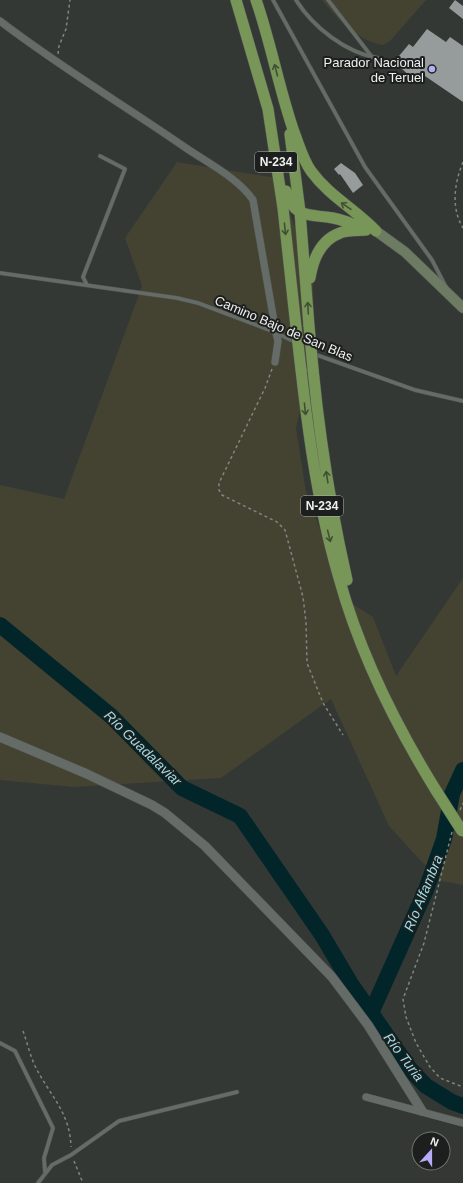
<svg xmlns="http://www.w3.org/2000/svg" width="463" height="1183" viewBox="0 0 463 1183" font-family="Arial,sans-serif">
<rect width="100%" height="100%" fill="#333835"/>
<path fill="#444332" d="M322 0H426L390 41 383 45C356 40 339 20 322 0Z
M177 162 277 178 313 275 314 354 296 428 306 492 346 600 373 617 396 676 463 578V885L442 881 419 859 389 826 331 699 221 778 73 787 0 780V485L64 499 142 286 125 238Z"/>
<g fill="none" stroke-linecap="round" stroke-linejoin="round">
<path stroke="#02252a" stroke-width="16" d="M0 625 111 716 182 788 240 816 322 935 351 984 410 1069 426 1086 452 1102 463 1106
M371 1013 426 890 444 839 452 794 463 770"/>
</g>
<path fill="#959c9b" d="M455 0 463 6V19L449 8Z
M427 29 446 42 450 37 463 46V102L422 74 416 81 396 64 401 57 399 56 409 44 413 47Z
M341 163 355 173 363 185 353 193 340 174 339 175 334 169Z"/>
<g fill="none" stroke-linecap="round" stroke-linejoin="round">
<defs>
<path id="service" d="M273 0 365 167 432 260 446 287
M296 0C313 27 346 53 378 58
M328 0 372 57
M0 273 177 298 198 303 272 331 295 342
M87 285 83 277 125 169 100 156
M314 354 415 390 463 401
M0 1043 15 1051 53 1128 44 1158 45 1172
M38 1183 52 1165 71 1155 119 1121 237 1092"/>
<path id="minor" d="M0 21C60 67 124 105 186 148 208 163 238 178 253 200L276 333 278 341 275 362
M366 1097 463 1123"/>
<path id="tertiary" d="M0 737 87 774 152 805 165 813 205 846 332 977 368 1025 422 1111"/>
<path id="secondary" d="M376 231 405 252 463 308"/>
<path id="trunk" d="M236 0 268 109 283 208 296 327
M256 0C271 43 279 89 294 132 299 145 303 160 311 171 329 196 355 209 376 231
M290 134 300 212 309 326
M286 191C294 219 309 214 333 218 345 220 355 225 366 230
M310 278C313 259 321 240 340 233 347 230 358 231 366 230
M313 369C320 440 331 510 347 580
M301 370C309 440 319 510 339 578 360 654 396 726 437 792"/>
</defs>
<use href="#service" stroke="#525553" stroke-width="4.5"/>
<use href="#minor" stroke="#525553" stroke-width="8"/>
<use href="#tertiary" stroke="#525553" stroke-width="10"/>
<use href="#secondary" stroke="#525553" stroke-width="11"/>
<use href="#trunk" stroke="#525553" stroke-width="12"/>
<path stroke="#808582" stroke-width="1.5" stroke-dasharray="3 3" stroke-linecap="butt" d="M58 54 59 46 66 29 70 0
M463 162C454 184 451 208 463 228
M272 369 265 388 219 483V490L222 495 277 522 285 530 303 597 306 622 307 663 323 703 343 735
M460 810 463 803
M452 832 424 943 403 999 406 1017 416 1043 430 1067 440 1078 463 1087
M23 1031C27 1042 30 1055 35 1066 50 1096 70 1112 71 1147
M74 1161 83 1183"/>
<use href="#service" stroke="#656b67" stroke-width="3.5"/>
<use href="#minor" stroke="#656b67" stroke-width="7"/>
<use href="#tertiary" stroke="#656b67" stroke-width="9"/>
<use href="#secondary" stroke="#6c7b61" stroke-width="10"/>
<use href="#trunk" stroke="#789657" stroke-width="11"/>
<defs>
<path id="trunk-bridge" d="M309 326 313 369
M296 327 301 370
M437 792 462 831"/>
</defs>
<use href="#trunk-bridge" stroke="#525553" stroke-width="12" stroke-linecap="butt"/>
<use href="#trunk-bridge" stroke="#789657" stroke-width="11"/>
</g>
<defs><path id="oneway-shaft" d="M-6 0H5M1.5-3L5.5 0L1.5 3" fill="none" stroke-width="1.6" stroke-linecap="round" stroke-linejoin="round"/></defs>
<g stroke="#414f34">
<use href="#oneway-shaft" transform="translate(276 70) rotate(-104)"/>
<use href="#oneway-shaft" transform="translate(346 206) rotate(-146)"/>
<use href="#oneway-shaft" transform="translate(285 229) rotate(84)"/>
<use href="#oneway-shaft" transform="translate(308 308) rotate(-93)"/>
<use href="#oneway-shaft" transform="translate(305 409) rotate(84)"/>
<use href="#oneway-shaft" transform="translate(327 477) rotate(-99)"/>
<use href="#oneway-shaft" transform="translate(329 536) rotate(76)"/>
</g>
<circle fill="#b6acf8" stroke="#1c1f1d" stroke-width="1.5" cx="432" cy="69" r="4"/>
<g text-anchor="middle" stroke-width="4" stroke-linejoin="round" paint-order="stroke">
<g fill="#1c1f1d" stroke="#aeb1af" stroke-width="1">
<rect x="255" y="152" width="42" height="20" rx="3"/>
<rect x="301" y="496" width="42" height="20" rx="3"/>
</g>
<g font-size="12" font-weight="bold" fill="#edf0ee">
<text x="276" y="166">N-234</text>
<text x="322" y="510">N-234</text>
</g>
<g font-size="13" fill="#edf0ee" stroke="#1c1f1d" text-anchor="end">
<text x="424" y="67">Parador Nacional<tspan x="424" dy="15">de Teruel</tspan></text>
</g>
<g font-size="13" fill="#edf0ee" stroke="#1c1f1d">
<text transform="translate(284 328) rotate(23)" y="5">Camino Bajo de San Blas</text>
</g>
<g font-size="14" font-style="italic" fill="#99dde9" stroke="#1c1f1d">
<text transform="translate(143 748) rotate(44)" y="5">Río Guadalaviar</text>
<text transform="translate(423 893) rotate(-68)" y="5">Río Alfambra</text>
<text transform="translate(404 1057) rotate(53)" y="5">Río Turia</text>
</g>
</g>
<g transform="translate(431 1151) rotate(21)"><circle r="19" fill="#1c1f1d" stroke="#707371"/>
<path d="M0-3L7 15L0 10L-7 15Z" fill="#b6acf8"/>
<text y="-6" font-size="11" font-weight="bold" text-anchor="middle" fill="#edf0ee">N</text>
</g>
</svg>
